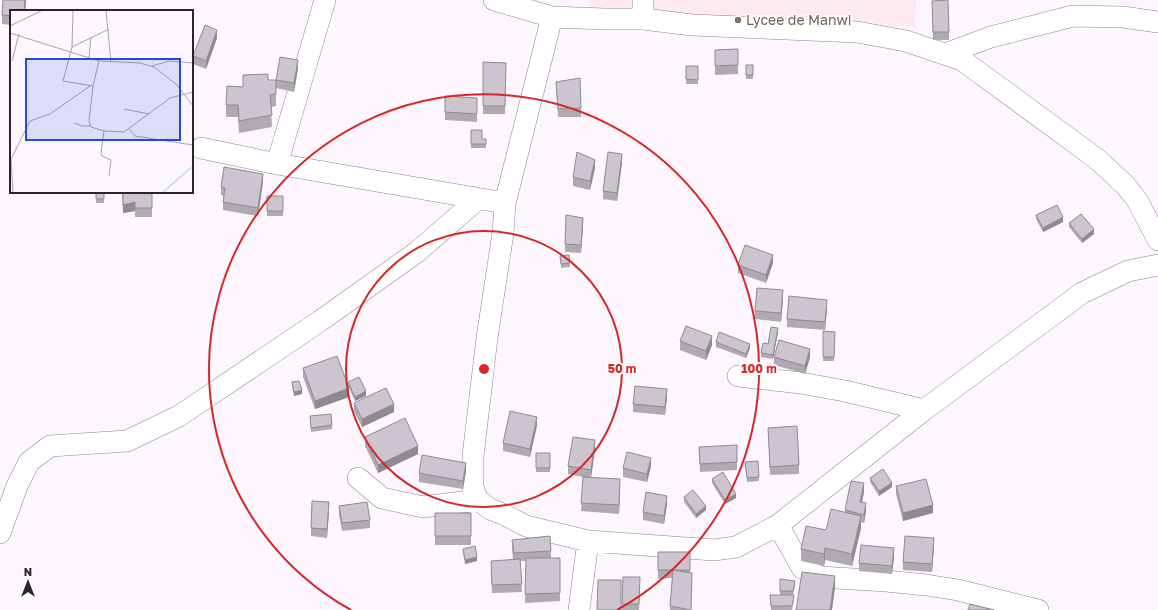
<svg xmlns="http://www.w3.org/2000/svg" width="1158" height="610" viewBox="0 0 1158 610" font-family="'Golos Text',sans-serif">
<rect width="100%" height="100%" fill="#fdf6ff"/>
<path fill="#fde9f0" d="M590 0H916L915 27 589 9Z"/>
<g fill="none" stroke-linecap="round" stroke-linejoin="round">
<defs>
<path id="street" d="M325 0 277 164 505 203 503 233 487 338 473 456V488L478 500 490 509 503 514 526 526 588 541 714 550 736 547 778 525 924 410 1082 293 1128 271 1158 265
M494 0 552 17 604 19H643L692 25 857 32 906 41 962 60 1097 159 1125 185 1137 200 1158 240
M643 19V0
M945 54 991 37 1073 16 1123 17 1158 22
M201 148 277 164
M505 203 552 17
M738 376 801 383 845 391 924 410
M358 478 382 498 423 507 478 500
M778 525 802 568 820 577 886 581 926 585 958 590 1038 610
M0 533 17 486 29 462 50 446 127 441 179 416 320 321 417 252 478 199
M579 610 588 541"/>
</defs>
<use href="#street" stroke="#8c858e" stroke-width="22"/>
<use href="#street" stroke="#fff" stroke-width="21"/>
</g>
<path fill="#afa9b1" d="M26 0 25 11H11V25L2 24V15Z
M948 0 949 40H933L932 1Z
M217 38 206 69 193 64V56Z
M738 49V74L715 75V50Z
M483 62 506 63 505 114H483Z
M746 65H753V79H746Z
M686 66H698V84H686Z
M298 68 294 92 276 88V106L271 107 272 127 239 133 238 117H226V105L243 87 268 80H276Z
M556 82 581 108V117H558Z
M445 96 477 98V122L445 120Z
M471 130 482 139H486V148H471Z
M622 162 617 201 603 199V191Z
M595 168 590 190 573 186V177Z
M263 182 258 216 223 210V202L224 196 221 195V187Z
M96 192H104V203H96Z
M122 192H152V217H135V211L123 213Z
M267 196H283V216H267Z
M1036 215 1063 222 1043 232 1036 219Z
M1069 223 1094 234 1082 243 1069 227Z
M583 227 581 253 565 252V244Z
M560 256 570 263V267L561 268Z
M773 263 766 283 738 273V265Z
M783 299 781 322 755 319V311Z
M827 308 825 330 787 327V319Z
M823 331 835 332 834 361H823Z
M778 332 773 359 761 357V353L768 344Z
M680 341 712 345 706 360 680 350Z
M716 342 750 348 746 358 716 347Z
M774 357H810L805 374 774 365Z
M303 368 349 397 315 409 303 377Z
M292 382 302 394 294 396 292 386Z
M348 382 366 396 355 401 348 386Z
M667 397 665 415 633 412V404Z
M354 403 394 412 362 427 354 411Z
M310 416 332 425V429L311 432Z
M537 425 530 457 503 451V443Z
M768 428 799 465V474L770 475Z
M365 437 418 454 378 473 365 446Z
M699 447 737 462V470L700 472Z
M595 449 591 477 620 487 619 514 581 511 583 477 568 474V466Z
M536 453H550V472H536Z
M745 462 759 477V481L747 482Z
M651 466 647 482 623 477V468Z
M466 471 463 489 419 482V473Z
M870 478 892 487 879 496 870 482Z
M712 479 736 498 725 504 712 483Z
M896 486 933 513 903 521 896 494Z
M864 492 862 502 866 511 864 523 861 522V528L852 566 825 560 824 566 801 561V549L826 530 845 512V510Z
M684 497 706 510 696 518 684 502Z
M667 504 664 524 643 520V512Z
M339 506 370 520V528L342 531 339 515Z
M329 510 327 538 311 536V528Z
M435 513H471V545H435Z
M512 540 551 551V558H560V601L525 603 526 561H520L522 592 492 593 491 561 513 560 512 548Z
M934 546 932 572 903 570V562Z
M463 549 477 561 465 564 463 553Z
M658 552 690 570 691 610H670L672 578 658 579Z
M894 557 892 574 859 571V563Z
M623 577 640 586 639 610H622Z
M780 579 795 585 793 595H780Z
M770 595 794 600 792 610H771Z"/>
<path fill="#8f8990" d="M25 0H26L25 11H24Z
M217 30V38L206 69V61Z
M298 60V68L294 92V83Z
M622 154V162L617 201V193Z
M595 160V168L590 190V181Z
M263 174V182L258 216V208Z
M135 202V211L123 213V205Z
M1063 217V222L1043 232V228Z
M583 218V227L581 253V245Z
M1094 229V234L1082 243V239Z
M773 255V263L766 283V275Z
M783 290V299L781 322V313Z
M827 300V308L825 330V322Z
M778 328V332L773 359V355Z
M712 336V345L706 360V351Z
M750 344V348L746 358V354Z
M810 349V357L805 374V366Z
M349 388V397L315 409V401Z
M667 389V397L665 415V407Z
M302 390V394L294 396V392Z
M366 391V396L355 401V397Z
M394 404V412L362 427V419Z
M537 417V425L530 457V449Z
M595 440V449L591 478V470Z
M418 446V454L378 473V465Z
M651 458V466L647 482V474Z
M466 463V471L463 489V481Z
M620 479V487L619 514V505Z
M864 483V492L860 510V502Z
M892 483V487L879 496V491Z
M736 494V498L725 504V500Z
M667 496V504L664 524V516Z
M329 502V510L327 538V529Z
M866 503V511L864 523V515Z
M933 505V513L903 521V513Z
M706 506V510L696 518V514Z
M861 516V528L852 566V554Z
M934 538V546L932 572V564Z
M825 548V560L824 566V554Z
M894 548V557L892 574V566Z
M477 557V561L465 564V560Z
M835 576V588L832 610H830Z"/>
<path fill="#ccc4ce" stroke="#8f8990" d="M3 0H25L24 11H11V16L2 15Z
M948 0 949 32H933L932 1Z
M205 25 217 30 206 61 193 56Z
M738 49V65L715 66V50Z
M280 57 298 60 294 83 276 80Z
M483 62 506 63 505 106H483Z
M746 65H753V75H746Z
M686 66H698V80L686 79Z
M268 74V80H276V94L270 95 272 115 239 121 238 105H226L227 86 243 87V75Z
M580 78 581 108 558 109 556 82Z
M445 96 477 98V114L445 112Z
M471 130H482V139H486V144H471Z
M577 152 595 160 590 181 573 177Z
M608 152 622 154 617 193 603 191Z
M224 167 263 174 258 208 223 202 225 188 221 187Z
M96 192H104V199H96Z
M123 192H152V208H135V202L123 205Z
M267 196H283V211H267Z
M1057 205 1063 217 1043 228 1036 215Z
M1081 214 1094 229 1082 239 1069 223Z
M566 215 583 218 581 245 565 244Z
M745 245 773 255 766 275 738 265Z
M569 255 570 263 561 264 560 256Z
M757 288 783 290 781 313 755 311Z
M789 296 827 300 825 322 787 319Z
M686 326 712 336 706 351 680 341Z
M771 327 778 328 773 355 761 353 763 343 768 344Z
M823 331 835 332 834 357H823Z
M719 332 750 344 746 354 716 342Z
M779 340 810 349 805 366 774 357Z
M337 356 349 388 315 401 303 368Z
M359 377 366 391 355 397 348 382Z
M299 381 302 390 294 392 292 382Z
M635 386 667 389 665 407 633 404Z
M386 388 394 404 362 419 354 403Z
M510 411 537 417 530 449 503 443Z
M331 414 332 425 311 428 310 416Z
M405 418 418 446 378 465 365 437Z
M797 426 799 465 770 467 768 428Z
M573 437 595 440 591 470 568 466Z
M737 445V462L700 464 699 447Z
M627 452 651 458 647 474 623 468Z
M536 453H550V468H536Z
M422 455 466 463 463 481 419 473Z
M758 461 759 477 747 478 745 462Z
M883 469 892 483 879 491 870 478Z
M723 472 736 494 725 500 712 479Z
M583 477 620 479 619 505 581 503Z
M926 479 933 505 903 513 896 486Z
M851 481 864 483 860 502 866 503 864 515 845 510Z
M693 490 706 506 696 514 684 497Z
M646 492 667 496 664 516 643 512Z
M312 501 329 502 327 529 311 528Z
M367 502 370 520 342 523 339 506Z
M831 509 861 516 852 554 825 548 824 554 801 549 806 526 826 530Z
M435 513H471V536H435Z
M550 536 551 551 514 553 512 540Z
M905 536 934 538 932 564 903 562Z
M861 545 894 548 892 566 859 563Z
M475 546 477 557 465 560 463 549Z
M658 552H690V570H658Z
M526 558H560V593L525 594Z
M520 559 522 584 492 585 491 561Z
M673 570 692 573 691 610 670 606Z
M802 572 835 576 830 610H796Z
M623 577H640L639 604H622Z
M780 579 795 581 793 591H780Z
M598 580H621V610H597Z
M770 595H794L792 606H771Z
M970 604 994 610H968Z"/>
<g fill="none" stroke="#d62828" stroke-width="2">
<circle cx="484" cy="369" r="138"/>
<path d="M351 610A275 275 0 1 1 617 610"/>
</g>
<circle fill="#8d6e63" stroke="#fff" stroke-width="1.5" cx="738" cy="20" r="4"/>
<g text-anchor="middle" stroke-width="4" stroke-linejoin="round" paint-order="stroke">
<g font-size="14" fill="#785e54" stroke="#fff" text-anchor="start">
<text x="746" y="25">Lycee de Manwi</text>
</g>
</g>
<g transform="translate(10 10)">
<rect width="183" height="183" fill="#fdf6ff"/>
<path fill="none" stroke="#cbdffb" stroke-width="2" d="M153 182 183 156"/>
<path fill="none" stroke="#a8a3aa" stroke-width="1" d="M63 1 62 37 53 71 83 76 79 110 81 117 94 121 114 122 160 88 183 82M96 1 101 52M0 16 31 1M0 23 89 51 130 53 144 57 166 74 183 96M62 37 99 19M79 48 81 27M2 51 9 24M142 56 159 51 183 53M83 76 89 51M114 99 139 104M64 113 72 116H80M119 119 125 126 183 135M94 121 91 143 92 146 101 150 99 166M3 182 1 149 20 111 40 104 80 76"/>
<path fill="#1d4ed8" fill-opacity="0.15" stroke="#1d4ed8" stroke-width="2" d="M16 49H170V130H16Z"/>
<rect width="183" height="183" fill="none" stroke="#29262a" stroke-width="2"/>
</g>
<circle cx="484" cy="369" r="6" fill="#d62828" stroke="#fff" stroke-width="2"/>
<g font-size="12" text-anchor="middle" font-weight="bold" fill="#d62828" stroke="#fff" stroke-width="4" stroke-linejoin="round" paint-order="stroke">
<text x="622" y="373">50 m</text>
<text x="759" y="373">100 m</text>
</g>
<g transform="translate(28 582)" stroke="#ffffff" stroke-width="3" paint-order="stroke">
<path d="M0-3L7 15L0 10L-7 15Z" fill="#29262a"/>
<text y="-6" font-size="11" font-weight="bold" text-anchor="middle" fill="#29262a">N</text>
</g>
</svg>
